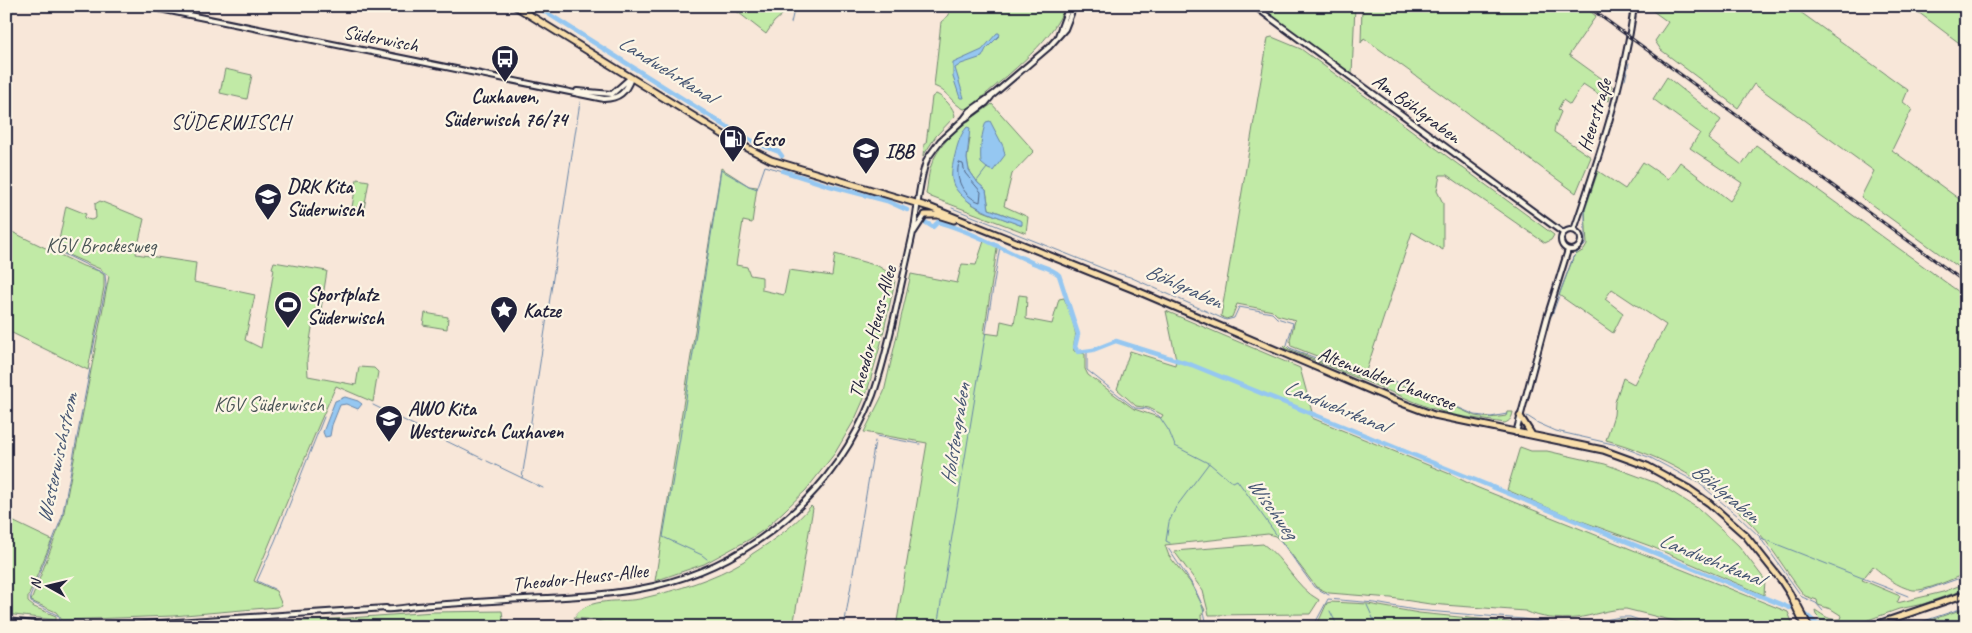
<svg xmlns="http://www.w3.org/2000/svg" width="1972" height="633" viewBox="0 0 1972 633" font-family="Caveat,sans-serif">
<rect width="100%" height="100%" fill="#f8e7d9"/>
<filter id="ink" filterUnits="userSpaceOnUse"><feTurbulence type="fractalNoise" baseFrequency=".02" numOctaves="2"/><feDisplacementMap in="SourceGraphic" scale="10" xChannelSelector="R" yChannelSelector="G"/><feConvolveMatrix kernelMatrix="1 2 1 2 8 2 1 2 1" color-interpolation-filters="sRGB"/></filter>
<g filter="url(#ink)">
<path fill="#c1eaa6" stroke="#728670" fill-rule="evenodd" d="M730 6H792L774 22 766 34Z
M950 6H1065C1053 43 999 81 970 108L964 109C952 104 948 91 934 86L941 22 949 15Z
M1259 6H1355L1352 74 1268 13Z
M1362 6H1583L1596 16 1569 55 1612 86 1609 101 1583 84 1570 105 1563 100 1558 109 1561 112 1555 126 1554 132 1591 157 1576 193 1364 38 1361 43Z
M1646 6H1792L1908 90 1903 102 1912 109 1892 150 1966 204V273L1861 197 1874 171 1754 84 1738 108 1661 50 1655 41 1668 22Z
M1910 6H1966V48Z
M1272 37 1301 49 1554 235 1551 240 1545 243 1447 175H1440L1437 191 1443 203V250L1412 232 1366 371 1358 372 1291 346 1290 340 1295 320 1277 315 1273 311 1237 304 1232 317 1226 319 1221 316 1268 38Z
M225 69 252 75 247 99 220 93Z
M1667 77 1721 120 1708 139 1742 165 1756 145 1966 297V573C1955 578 1925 592 1913 590 1897 587 1885 576 1873 566L1862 580 1900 596 1897 603 1943 592 1966 583V589L1923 604 1899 609 1854 625 1841 626 1821 620 1816 615 1815 610C1825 616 1829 621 1841 619L1842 616 1831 609 1818 605 1817 600 1805 596 1801 591C1785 570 1771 545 1753 526 1714 484 1661 455 1606 440L1614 415 1615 402 1623 378 1634 384 1666 325 1612 289 1605 299 1623 313 1613 333 1559 295 1574 256 1584 250 1587 245 1585 210 1598 171 1625 189 1643 162 1668 179 1680 162 1730 201 1742 183 1690 148 1700 133 1653 99Z
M936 94C944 97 954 108 955 116L936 136 923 156 924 144H926L932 97Z
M992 104 1034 151 1012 174 1004 206 1028 217 1026 233 931 197 926 194C928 183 928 173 932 163 943 136 970 120 992 104ZM970 138 967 159 969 170 978 183 986 190 989 209 1006 215 1022 225H1020L983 211 969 202 952 176Z
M721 168 749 186 757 187 752 223 743 221 736 265 747 267 750 275 762 277V290L784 295 789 270 832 276 835 254 878 266 886 271V278L895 281 881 343 867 392 855 419 835 453 806 490 765 529 750 539 704 564 655 581Z
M357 179 369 181 364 209 352 207Z
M100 201 144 219 136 254 196 263 194 282 255 295 245 340 261 348 274 269 272 268 274 262 327 271 321 309H315L307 360 308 376 356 385 359 367 374 368 378 372 373 402 336 386 320 422 254 581 276 591 282 605 277 607 173 616 62 620 56 612 31 601 63 517 109 276 100 269 57 250 66 206 86 214 84 218 91 220 96 218 95 204Z
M6 229 83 266 99 271 104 275V287L88 370 6 330Z
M984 241 996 246 997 249 984 333 999 335 1001 321 1014 324 1019 295 1027 296 1026 319 1052 324 1059 299 1064 298C1068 308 1073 320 1075 331 1077 338 1072 344 1074 351L1085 354V369L1088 375 1134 409 1161 418 1163 415 1149 408 1136 406 1117 389 1130 351 1175 365 1176 359 1166 311 1300 368 1312 412V418L1450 474 1476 487 1788 612 1794 627H1698L1626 609C1608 609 1593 616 1576 618 1558 620 1541 618 1525 611L1430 604 1391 598 1329 593 1316 587 1282 542 1275 536 1268 534 1165 545 1169 556 1190 582 1205 610 1201 615 1202 627H896L927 443 864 432 884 392 911 274 957 283 962 264 976 265Z
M425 313 448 317 447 329 423 325Z
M1285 345 1289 349 1360 377C1388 375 1447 403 1475 416 1486 418 1495 418 1506 416L1507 412H1513C1512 418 1510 421 1505 423L1453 415 1425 406 1284 348Z
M1520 447 1531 451H1547L1605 464 1659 484 1699 509 1719 527 1739 546 1765 580 1764 595 1650 546 1565 515 1507 490Z
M811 506 813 508 793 627H615L595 620 574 618C587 595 622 604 644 598 677 590 714 579 744 561 747 559 749 556 752 554 774 540 794 526 811 506Z
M6 518 52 540 28 597V602L34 607 56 616V620L6 614Z
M1263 544C1285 559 1295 587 1319 600L1310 614 1209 615 1203 591 1174 551Z
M1331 602 1368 604 1419 613 1559 627H1316L1327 603Z
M1966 608V627H1910Z
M502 611 504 627H220L434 612Z
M1618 619 1632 620 1652 627H1587Z
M1208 622 1308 625 1209 627Z"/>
<path fill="#95c7f1" stroke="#6785a8" d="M997 33H999L1000 35 986 49 982 57 961 64 955 68 964 98H960L953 77V63L982 50Z
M990 121 1003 146 1005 155 993 171 988 169 981 163C980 150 981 135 986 122Z
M967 127 970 128 967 159 969 170 978 183 986 190 989 209 1022 221V225H1020C999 217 966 207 954 186 950 178 952 167 954 159 957 147 959 136 967 127Z
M345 397 358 401 362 404 358 409 346 404 340 405 332 425 330 436 325 437 323 432 335 401Z"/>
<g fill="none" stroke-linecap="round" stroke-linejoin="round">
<path stroke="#506484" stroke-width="1" d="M959 163 963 164 965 173 981 192 980 202C964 197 954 179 959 163Z"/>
<path stroke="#6785a8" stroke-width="1" d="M791 23 795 6
M6 40 14 6
M1625 80 1629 63
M1606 142 1607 140
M977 181 987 168
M952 208 1107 270 1130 277 1226 320 1234 318 1239 307 1272 313 1277 318 1293 323 1287 345 1290 348 1357 374 1370 375 1407 385 1475 415 1491 417 1507 414
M58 251 105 274 106 286 92 354
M1552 315 1573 257 1585 245V209L1603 152
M1087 351V370L1135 408 1147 409 1159 416 1169 431 1175 446 1210 464 1229 480 1233 482 1237 480 1314 587 1329 595
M373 405 483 459
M1527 416 1538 423 1556 431 1617 445 1651 458 1700 484 1738 516 1761 538 1908 596
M530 428 580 102
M876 436 920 444
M487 461 543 488
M522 478 529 434
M1761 539 1802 597 1816 603 1823 611
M1170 543 1166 541 1169 522 1176 507 1209 463
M1168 548C1186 577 1202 591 1207 627
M707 559 702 555 663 537 680 438 721 170 749 186 757 189 765 166 783 171
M274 589 257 581 275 541 324 417
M1920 592 1966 576
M1367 605 1377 627
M1330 611 1338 627
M60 622 59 616 31 602 30 597 62 517 90 369
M202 627 259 623
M844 627 875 441
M937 627 1000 246
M1313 627 1328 599 1375 603 1415 610 1523 619 1549 624 1575 626 1620 617H1630L1660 627
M1906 627 1966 607"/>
<path stroke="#95c7f1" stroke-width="4.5" d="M536 6 729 128 756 143 779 152 782 156
M783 171 830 186 887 201 907 210
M925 222 933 227 938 222C971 231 1000 248 1031 262 1040 266 1052 268 1059 275L1078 334 1075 347 1078 352 1093 350 1116 341 1192 365 1790 608
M1805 614 1817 624 1831 627"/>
<defs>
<path id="tertiary" d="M145 6 604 99C619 99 626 92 631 78
M1254 6 1563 233
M1058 36 1069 6
M577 91 612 94 629 79
M966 118 986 103 991 97
M1561 240a10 10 0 1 1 20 0a10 10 0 1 1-20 0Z
M1574 230C1599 157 1624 83 1634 6
M914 232 925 215
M1516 433 1547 317 1568 250
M385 609C395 610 407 607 417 606 447 604 477 602 507 600 556 597 605 597 654 586 754 563 836 491 873 395 884 364 891 331 898 300 903 276 909 252 914 228 918 205 919 181 927 159L940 141 964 119 970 111 994 94 1049 47 1065 29 1074 6
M6 621 55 626H116L386 608"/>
<path id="primary" d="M515 6 732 140 771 160 929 207 1135 290 1391 399 1434 415 1603 450 1647 466 1689 489 1709 503 1746 536 1781 580 1790 594 1805 627
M925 215H938L954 220
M1520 416 1532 435
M1796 602 1809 627
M1869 627 1966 594"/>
</defs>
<use href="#tertiary" stroke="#22223b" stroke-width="8"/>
<use href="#primary" stroke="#22223b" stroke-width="9"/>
<use href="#tertiary" stroke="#fcf5e5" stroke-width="4"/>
<use href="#primary" stroke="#f9deab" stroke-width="5"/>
<defs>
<path id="rail" d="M1587 6 1966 283"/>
</defs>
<use href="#rail" stroke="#22223b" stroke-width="3"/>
<use href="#rail" stroke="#fcf5e5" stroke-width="1" stroke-dasharray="4" stroke-linecap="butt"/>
</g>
</g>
<defs>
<symbol id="bus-pin" viewBox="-11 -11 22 30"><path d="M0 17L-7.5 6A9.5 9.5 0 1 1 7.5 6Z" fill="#22223b" stroke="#fcf5e5"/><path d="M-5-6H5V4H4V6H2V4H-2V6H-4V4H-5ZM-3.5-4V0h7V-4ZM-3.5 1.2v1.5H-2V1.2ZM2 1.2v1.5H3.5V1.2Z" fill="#fff"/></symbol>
<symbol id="fuel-pin" viewBox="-11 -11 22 30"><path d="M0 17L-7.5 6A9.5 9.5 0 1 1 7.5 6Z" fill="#22223b" stroke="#fcf5e5"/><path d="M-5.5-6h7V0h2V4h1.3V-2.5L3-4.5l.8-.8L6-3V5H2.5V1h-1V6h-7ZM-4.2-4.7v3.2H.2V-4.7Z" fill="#fff"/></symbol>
<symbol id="university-pin" viewBox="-11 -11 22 30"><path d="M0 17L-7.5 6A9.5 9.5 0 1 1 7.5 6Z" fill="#22223b" stroke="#fcf5e5"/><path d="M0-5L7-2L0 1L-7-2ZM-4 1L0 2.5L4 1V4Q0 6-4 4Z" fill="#fff"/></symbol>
<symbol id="school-pin" viewBox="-11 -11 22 30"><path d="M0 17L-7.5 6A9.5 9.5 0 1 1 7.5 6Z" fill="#22223b" stroke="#fcf5e5"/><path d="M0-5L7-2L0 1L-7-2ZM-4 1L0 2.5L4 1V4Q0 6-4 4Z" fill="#fff"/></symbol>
<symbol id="stadium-pin" viewBox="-11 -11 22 30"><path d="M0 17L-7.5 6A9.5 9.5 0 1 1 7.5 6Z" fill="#22223b" stroke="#fcf5e5"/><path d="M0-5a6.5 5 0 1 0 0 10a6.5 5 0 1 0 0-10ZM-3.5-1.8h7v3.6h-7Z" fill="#fff"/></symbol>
<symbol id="sight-pin" viewBox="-11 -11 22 30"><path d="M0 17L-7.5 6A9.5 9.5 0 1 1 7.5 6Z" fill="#22223b" stroke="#fcf5e5"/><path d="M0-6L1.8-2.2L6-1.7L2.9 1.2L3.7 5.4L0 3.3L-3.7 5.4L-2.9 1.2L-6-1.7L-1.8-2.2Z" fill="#fff"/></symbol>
</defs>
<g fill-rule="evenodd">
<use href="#bus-pin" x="489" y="43" width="32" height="43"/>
<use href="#fuel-pin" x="717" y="123" width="32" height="43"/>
<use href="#university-pin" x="850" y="135" width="32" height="43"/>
<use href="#school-pin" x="252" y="181" width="32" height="43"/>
<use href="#stadium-pin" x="272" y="289" width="32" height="43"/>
<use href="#sight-pin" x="488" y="294" width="32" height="43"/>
<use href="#school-pin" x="373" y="403" width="32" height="43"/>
</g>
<g text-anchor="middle" stroke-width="4.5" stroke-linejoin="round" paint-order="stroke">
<g font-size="20" fill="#22223b" stroke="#fcf5e5">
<text transform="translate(381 38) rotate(11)" y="7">Süderwisch</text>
<text transform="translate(1417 108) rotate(36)" y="7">Am Böhlgraben</text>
<text transform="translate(1594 115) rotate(-73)" y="7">Heerstraße</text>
<text transform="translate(872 332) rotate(-75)" y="7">Theodor-Heuss-Allee</text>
<text transform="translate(1387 378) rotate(21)" y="7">Altenwalder Chaussee</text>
<text transform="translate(580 577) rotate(-6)" y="7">Theodor-Heuss-Allee</text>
</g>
<g font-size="20" font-weight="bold" fill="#22223b" stroke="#fcf5e5" text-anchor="start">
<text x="505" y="103" text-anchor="middle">Cuxhaven,<tspan x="505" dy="23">Süderwisch 76/74</tspan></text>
<text x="752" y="146">Esso</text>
<text x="885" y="158">IBB</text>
<text x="287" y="193">DRK Kita<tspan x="287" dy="23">Süderwisch</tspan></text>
<text x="307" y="301">Sportplatz<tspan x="307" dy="23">Süderwisch</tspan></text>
<text x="523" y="317">Katze</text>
<text x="408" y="415">AWO Kita<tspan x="408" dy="23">Westerwisch Cuxhaven</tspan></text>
</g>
<g font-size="20" fill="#4a5456" stroke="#fcf5e5">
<text x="101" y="252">KGV Brockesweg</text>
<text x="269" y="411">KGV Süderwisch</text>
</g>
<g font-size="21" font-style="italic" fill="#445472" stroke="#fcf5e5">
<text transform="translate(667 69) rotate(32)" y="7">Landwehrkanal</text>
<text transform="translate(1184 286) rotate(24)" y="7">Böhlgraben</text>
<text transform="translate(1336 406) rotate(22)" y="7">Landwehrkanal</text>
<text transform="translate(955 434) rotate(-81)" y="7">Holstengraben</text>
<text transform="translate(57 458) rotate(-78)" y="7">Westerwischstrom</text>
<text transform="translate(1726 493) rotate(39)" y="7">Böhlgraben</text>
<text transform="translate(1273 508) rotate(54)" y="7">Wischweg</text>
<text transform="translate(1711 559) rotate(22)" y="7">Landwehrkanal</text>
</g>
<g font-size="21" letter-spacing="1" fill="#22223b" stroke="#fcf5e5">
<text x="231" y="129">SÜDERWISCH</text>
</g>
</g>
<rect width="1972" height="633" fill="none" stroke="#fcf5e5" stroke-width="25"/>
<rect x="12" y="12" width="1947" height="608" fill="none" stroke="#22223b" stroke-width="2" filter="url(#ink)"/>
<g transform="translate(48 586) rotate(278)" stroke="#fcf5e5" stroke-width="4" paint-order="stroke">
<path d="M0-4L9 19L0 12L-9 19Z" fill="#22223b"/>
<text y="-8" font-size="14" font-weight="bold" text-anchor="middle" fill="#22223b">N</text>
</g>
</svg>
